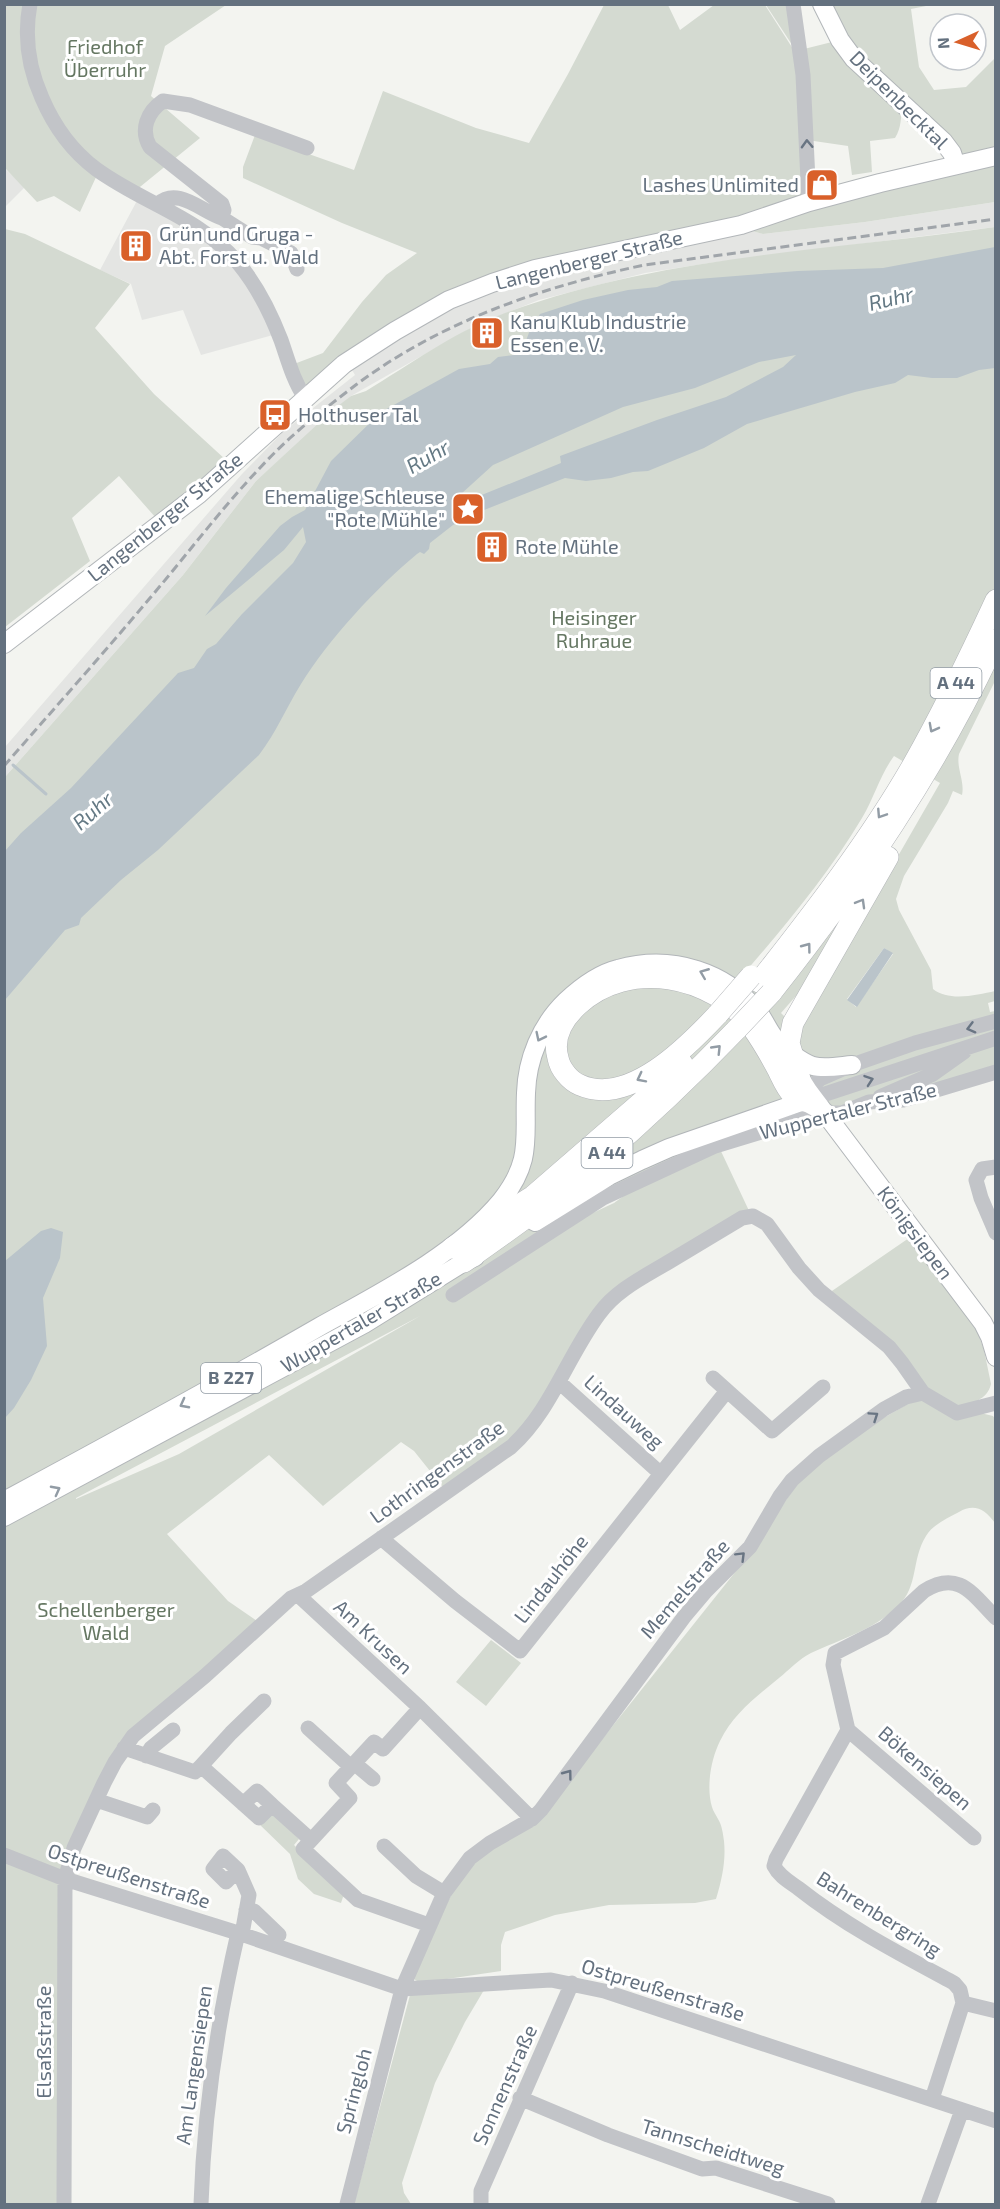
<svg xmlns="http://www.w3.org/2000/svg" width="1000" height="2209" viewBox="0 0 1000 2209" font-family="'Exo 2',sans-serif">
<rect width="100%" height="100%" fill="#f3f4f0"/>
<path fill="#e4e5e3" d="M4 168 25 187 5 207H4Z
M140 195 239 265 273 335 201 355 183 310 142 320 131 284 100 270Z
M995 202V227L709 263 645 273 539 300 478 324 351 396 256 481 183 575 5 777V747L242 474 284 431 355 375 348 363 493 285 741 228 763 234 865 222Z"/>
<path fill="#d4dad1" fill-rule="evenodd" d="M4 5H226L165 46 151 96 200 138 135 191 97 175 80 212 54 196 37 202 5 168Z
M604 5H668L680 30 714 5H765L802 63V196L739 217 491 282 305 395 294 364 323 353 362 302 386 275 417 253 342 223 243 178V167L255 135 354 170 383 91 476 128 529 143 568 74Z
M766 5H793L802 60Z
M823 5H931L911 9 919 67 934 90 966 87 995 58V156L956 164 903 106C900 118 902 127 895 138L870 141 872 172 852 175 848 146 807 140 800 50 840 40Z
M995 161V202L865 222 763 234 741 228Z
M995 227V681L959 754C956 768 965 781 962 795L953 791 948 803 904 876 896 899 899 910 931 970 933 989C949 1002 977 995 995 991V1001L988 1003 990 1012 995 1011V1075L940 1094 894 1097 909 1087 877 1097 841 1113 807 1117 714 1144 643 1175 582 1218 614 1203 644 1181 719 1147 751 1215 745 1216 726 1226 619 1291C599 1307 589 1328 576 1350 562 1374 548 1399 532 1421 512 1448 474 1471 446 1491L414 1451 401 1442 323 1506 269 1455 167 1534 228 1601 260 1623 205 1675 133 1734 123 1747 103 1783 73 1847 63 1880 62 1901 64 2091 63 2204H5V777L183 575 256 481 334 409 351 396 366 391C409 365 453 333 500 315 658 255 830 251 995 227ZM894 756 940 783 798 1030 781 1013 802 989 841 927 838 924 773 1005 741 977C784 927 828 875 862 818 874 798 880 775 894 756ZM884 948 893 954 856 1007 847 999ZM420 1316 179 1454 76 1499V1498Z
M5 229 25 234 130 284 95 328 154 394 226 460 156 518 119 476 72 518 90 561 5 627Z
M909 1238 977 1330 984 1350 991 1384C987 1401 971 1403 957 1407L939 1399 829 1293Z
M918 1398 993 1416 996 1420 995 1523C985 1509 974 1503 959 1512 948 1518 932 1525 926 1536 911 1560 919 1586 898 1606 874 1630 841 1639 811 1653 799 1659 789 1670 779 1678 757 1696 733 1714 720 1741 711 1759 706 1787 712 1807 713 1811 716 1815 718 1819 722 1825 723 1834 724 1841 726 1861 722 1879 716 1899L695 1903 609 1905 555 1915 505 1932 501 1945V1971L420 1983 414 1979V1970L463 1871 544 1812 744 1561 804 1474 842 1442Z
M491 1640 521 1663 486 1706 456 1682Z
M270 1811 299 1839 294 1845 350 1899 343 1897 341 1903 314 1894 298 1879 290 1854 258 1823Z
M484 1990 465 2022 435 2083 402 2183 404 2193 411 2204H354L410 1995Z"/>
<path fill="#bac4ca" fill-rule="evenodd" d="M995 247V368L979 370 957 378H932L908 375 895 383 855 392 747 424 704 448 648 471 633 472 611 478 586 481 565 478 474 514 453 525 430 543 429 549 424 554 420 552 417 554C377 587 328 640 301 684 286 708 276 733 259 755L158 850 121 880 81 918 79 925 65 930 5 1000V851L21 833 71 788 178 673 194 668 207 649 216 644 242 614 293 563 306 542 303 527 284 550 205 616 226 588 280 526 292 517 305 510 331 461 381 412 459 369 490 364 498 357 514 355 524 346 530 330 540 314 583 300 628 290 657 287 672 281 798 271 883 268ZM796 355 783 367 726 397 657 420 560 456 561 463 457 505 461 494 493 465 623 407 695 388 759 362Z
M884 948 893 953 857 1007 847 1000Z
M51 1228 63 1232 60 1258 43 1298 47 1346 31 1380 14 1408 5 1418V1261L41 1231Z"/>
<g fill="none" stroke-linecap="round" stroke-linejoin="round">
<path stroke="#bac4ca" stroke-width="3" d="M13 765 46 794"/>
<defs>
<path id="major" d="M822 4 840 40 854 59 943 141 952 153 956 165
M4 644 199 494 344 364 395 331 449 300 492 283 535 269 741 225 809 202 880 183 996 156
M793 1067 809 1092 983 1323 990 1337 996 1357
M535 1222 609 1176 642 1160 669 1148 804 1101 826 1113
M4 1501C110 1444 215 1387 319 1327 380 1293 456 1255 501 1201 533 1160 524 1139 526 1093 527 1059 541 1025 566 1001 581 987 598 974 618 969 671 954 728 971 761 1016 766 1024 770 1033 776 1040 782 1048 803 1063 813 1066 825 1069 840 1066 852 1065
M4 1517 364 1324 464 1262 475 1257"/>
<path id="highway" d="M759 982C814 912 870 840 914 763 944 710 970 656 996 600
M771 993C858 883 937 768 996 640
M718 1014C688 1046 629 1107 580 1085 570 1081 560 1069 558 1058 552 1037 563 1019 578 1005 629 958 712 975 752 1027 762 1041 770 1055 778 1070 782 1078 786 1088 792 1094 795 1096 800 1099 804 1101
M800 1079 789 1043 793 1023 888 857
M452 1248 533 1196 660 1086 682 1063
M464 1262C508 1231 552 1200 593 1165 643 1122 691 1077 737 1029"/>
</defs>
<use href="#major" stroke="#b2b6b9" stroke-width="20"/>
<use href="#highway" stroke="#b2b5b8" stroke-width="22"/>
<path stroke="#c2c4c8" stroke-width="15" d="M30 4C24 36 29 69 42 98 54 126 72 151 96 169 144 204 200 217 239 264 257 286 271 314 281 340 288 360 293 380 305 398
M793 4 803 75 809 202
M158 204C178 186 202 212 222 218L224 210 222 204 150 147C140 130 147 112 163 101L190 105 307 148
M222 218 252 237 261 238 291 253 297 269
M880 1097 933 1074 964 1052
M804 1101 813 1085 820 1079 852 1065 915 1043 996 1021
M804 1101 996 1038
M996 1167 982 1169 976 1180 981 1198 996 1233
M453 1295 603 1198 715 1146 807 1118 826 1113H842L869 1102 903 1100 996 1072
M713 1378 772 1431 823 1387
M559 1382 660 1473
M381 1538 455 1601 520 1651 726 1392
M298 1595 420 1708 532 1819
M420 1708 383 1749 374 1742 336 1783 350 1798 303 1849 358 1900 429 1925
M308 1728 351 1767
M848 1730 974 1838
M124 1748 195 1772 201 1766 259 1818 272 1805 311 1840
M146 1756 151 1748 173 1730
M354 1763 373 1779
M201 1766 231 1733 264 1701
M96 1800 147 1817 153 1810
M243 1804 257 1791 272 1805
M384 1846 416 1876 444 1893
M4 1855 65 1879 238 1933 402 1989 551 1980 604 1991 996 2121
M238 1870 226 1882 213 1869 223 1856 238 1870 249 1895 242 1934
M246 1910 254 1911 279 1935
M963 2003 996 2011
M520 2098 608 2135 702 2169 716 2168 828 2204
M932 2099 963 2003 960 1990 954 1983C900 1954 846 1926 798 1888 790 1882 779 1876 774 1866L776 1859 848 1730 833 1665 835 1653 884 1628 924 1591C959 1569 973 1595 996 1618
M64 2204 65 1879 74 1848 104 1783 115 1762 133 1736 205 1676 291 1598 306 1591 511 1447C551 1411 567 1357 599 1314 617 1289 646 1276 672 1260 695 1246 719 1232 742 1218L753 1216 767 1224 799 1268 819 1290 889 1347 902 1363 923 1393
M201 2204C204 2111 217 2024 238 1933
M347 2204 402 1989 444 1893 470 1858 490 1843 532 1819 541 1810 684 1617 706 1591 750 1547 780 1496 792 1480 819 1456 884 1409 906 1397 923 1393 957 1413 996 1403
M481 2204V2191L572 1983
M928 2204 962 2110"/>
<use href="#major" stroke="#fff" stroke-width="18"/>
<use href="#highway" stroke="#fff" stroke-width="21"/>
<path stroke="#a0a5aa" stroke-width="3" stroke-dasharray="9 4.5" stroke-linecap="butt" d="M4 766C53 710 102 655 150 598 196 544 238 486 290 438 311 419 335 401 357 384 442 321 542 287 644 265L996 219"/>
<defs>
<path id="highway-bridge" d="M718 1014 751 976
M737 1029 771 993"/>
</defs>
<use href="#highway-bridge" stroke="#b2b5b8" stroke-width="22" stroke-linecap="butt"/>
<use href="#highway-bridge" stroke="#fff" stroke-width="21"/>
</g>
<defs><path id="oneway-chevron" d="M-2-3.5L2.5 0L-2 3.5" fill="none" stroke-width="1.6" stroke-linecap="round" stroke-linejoin="round" transform="scale(1.5)"/></defs>
<g stroke="#697583">
<use href="#oneway-chevron" transform="translate(807 144) rotate(-92)"/>
<use href="#oneway-chevron" transform="translate(971 1028) rotate(165)"/>
<use href="#oneway-chevron" transform="translate(869 1080) rotate(-19)"/>
<use href="#oneway-chevron" transform="translate(874 1416) rotate(-34)"/>
<use href="#oneway-chevron" transform="translate(741 1556) rotate(-45)"/>
<use href="#oneway-chevron" transform="translate(568 1774) rotate(-53)"/>
</g>
<g stroke="#929ca5">
<use href="#oneway-chevron" transform="translate(933 728) rotate(118)"/>
<use href="#oneway-chevron" transform="translate(881 814) rotate(123)"/>
<use href="#oneway-chevron" transform="translate(861 903) rotate(-60)"/>
<use href="#oneway-chevron" transform="translate(807 947) rotate(-53)"/>
<use href="#oneway-chevron" transform="translate(704 973) rotate(-158)"/>
<use href="#oneway-chevron" transform="translate(540 1037) rotate(116)"/>
<use href="#oneway-chevron" transform="translate(717 1049) rotate(-46)"/>
<use href="#oneway-chevron" transform="translate(641 1078) rotate(153)"/>
<use href="#oneway-chevron" transform="translate(184 1404) rotate(152)"/>
<use href="#oneway-chevron" transform="translate(56 1490) rotate(-28)"/>
</g>
<defs>
<symbol id="shop-square" viewBox="-11 -11 22 22"><rect x="-9" y="-9" width="18" height="18" rx="4" fill="#d9602a" stroke="#fff"/><path d="M-5-2.5h2.3a2.7 3.5 0 0 1 5.4 0H5L5.5 6h-11ZM-1.5-2.5h3a1.5 2.3 0 0 0-3 0Z" fill="#fff"/></symbol>
<symbol id="building-square" viewBox="-11 -11 22 22"><rect x="-9" y="-9" width="18" height="18" rx="4" fill="#d9602a" stroke="#fff"/><path d="M-4-6H4V6H1V3H-1V6H-4ZM-2.5-4.3h1.7v1.8h-1.7ZM.8-4.3h1.7v1.8H.8ZM-2.5-1h1.7V.8h-1.7ZM.8-1h1.7V.8H.8Z" fill="#fff"/></symbol>
<symbol id="bus-square" viewBox="-11 -11 22 22"><rect x="-9" y="-9" width="18" height="18" rx="4" fill="#d9602a" stroke="#fff"/><path d="M-5-6H5V4H4V6H2V4H-2V6H-4V4H-5ZM-3.5-4V0h7V-4ZM-3.5 1.2v1.5H-2V1.2ZM2 1.2v1.5H3.5V1.2Z" fill="#fff"/></symbol>
<symbol id="sight-square" viewBox="-11 -11 22 22"><rect x="-9" y="-9" width="18" height="18" rx="4" fill="#d9602a" stroke="#fff"/><path d="M0-6L1.8-2.2L6-1.7L2.9 1.2L3.7 5.4L0 3.3L-3.7 5.4L-2.9 1.2L-6-1.7L-1.8-2.2Z" fill="#fff"/></symbol>
</defs>
<g fill-rule="evenodd">
<use href="#shop-square" x="803" y="166" width="38" height="38"/>
<use href="#building-square" x="117" y="227" width="38" height="38"/>
<use href="#building-square" x="468" y="314" width="38" height="38"/>
<use href="#bus-square" x="256" y="396" width="38" height="38"/>
<use href="#sight-square" x="449" y="490" width="38" height="38"/>
<use href="#building-square" x="473" y="528" width="38" height="38"/>
</g>
<g text-anchor="middle" stroke-width="6" stroke-linejoin="round" paint-order="stroke">
<g fill="#fff" stroke="#929ca5" stroke-width="1.5">
<rect x="930.5" y="668" width="51" height="30" rx="4.5"/>
<rect x="581.5" y="1138" width="51" height="30" rx="4.5"/>
<rect x="201" y="1363" width="60" height="30" rx="4.5"/>
</g>
<g font-size="18" font-weight="bold" fill="#64717f">
<text x="956" y="689">A 44</text>
<text x="607" y="1159">A 44</text>
<text x="231" y="1384">B 227</text>
</g>
<g font-size="20" fill="#657762" stroke="#fff">
<text x="105" y="54">Friedhof<tspan x="105" dy="23">Überruhr</tspan></text>
<text x="594" y="625">Heisinger<tspan x="594" dy="23">Ruhraue</tspan></text>
<text x="106" y="1617">Schellenberger<tspan x="106" dy="23">Wald</tspan></text>
</g>
<g font-size="20" fill="#64717f" stroke="#fff">
<text transform="translate(899 100) rotate(45)" y="7">Deipenbecktal</text>
<text transform="translate(589 260) rotate(-14)" y="7">Langenberger Straße</text>
<text transform="translate(165 517) rotate(-39)" y="7">Langenberger Straße</text>
<text transform="translate(848 1111) rotate(-14)" y="7">Wuppertaler Straße</text>
<text transform="translate(915 1233) rotate(53)" y="7">Königsiepen</text>
<text transform="translate(361 1322) rotate(-30)" y="7">Wuppertaler Straße</text>
<text transform="translate(624 1412) rotate(42)" y="7">Lindauweg</text>
<text transform="translate(437 1472) rotate(-36)" y="7">Lothringenstraße</text>
<text transform="translate(551 1579) rotate(-52)" y="7">Lindauhöhe</text>
<text transform="translate(685 1589) rotate(-49)" y="7">Memelstraße</text>
<text transform="translate(373 1637) rotate(43)" y="7">Am Krusen</text>
<text transform="translate(925 1768) rotate(41)" y="7">Bökensiepen</text>
<text transform="translate(129 1876) rotate(18)" y="7">Ostpreußenstraße</text>
<text transform="translate(879 1914) rotate(32)" y="7">Bahrenbergring</text>
<text transform="translate(663 1990) rotate(17)" y="7">Ostpreußenstraße</text>
<text transform="translate(44 2042) rotate(-90)" y="7">Elsaßstraße</text>
<text transform="translate(194 2065) rotate(-82)" y="7">Am Langensiepen</text>
<text transform="translate(505 2085) rotate(-66)" y="7">Sonnenstraße</text>
<text transform="translate(354 2091) rotate(-75)" y="7">Springloh</text>
<text transform="translate(713 2147) rotate(17)" y="7">Tannscheidtweg</text>
</g>
<g font-size="20" fill="#64717f" stroke="#fff" text-anchor="start">
<text x="799" y="192" text-anchor="end">Lashes Unlimited</text>
<text x="159" y="241">Grün und Gruga -<tspan x="159" dy="23">Abt. Forst u. Wald</tspan></text>
<text x="510" y="329">Kanu Klub Industrie<tspan x="510" dy="23">Essen e. V.</tspan></text>
<text x="298" y="422">Holthuser Tal</text>
<text x="445" y="504" text-anchor="end">Ehemalige Schleuse<tspan x="445" dy="23">"Rote Mühle"</tspan></text>
<text x="515" y="554">Rote Mühle</text>
</g>
<g font-size="21" font-style="italic" fill="#647984" stroke="#fff">
<text transform="translate(891 299) rotate(-13)" y="7">Ruhr</text>
<text transform="translate(428 457) rotate(-30)" y="7">Ruhr</text>
<text transform="translate(93 811) rotate(-41)" y="7">Ruhr</text>
</g>
</g>
<rect width="1000" height="2209" fill="none" stroke="#64717f" stroke-width="12"/>
<g transform="translate(958 42) rotate(266)"><circle r="28" fill="#ffffff" stroke="#c1c6cc" stroke-width="1.5"/>
<path d="M0-4.5L10 22L0 15L-10 22Z" fill="#d9602a"/>
<text y="-9" font-size="16" font-weight="bold" text-anchor="middle" fill="#64717f">N</text>
</g>
</svg>
